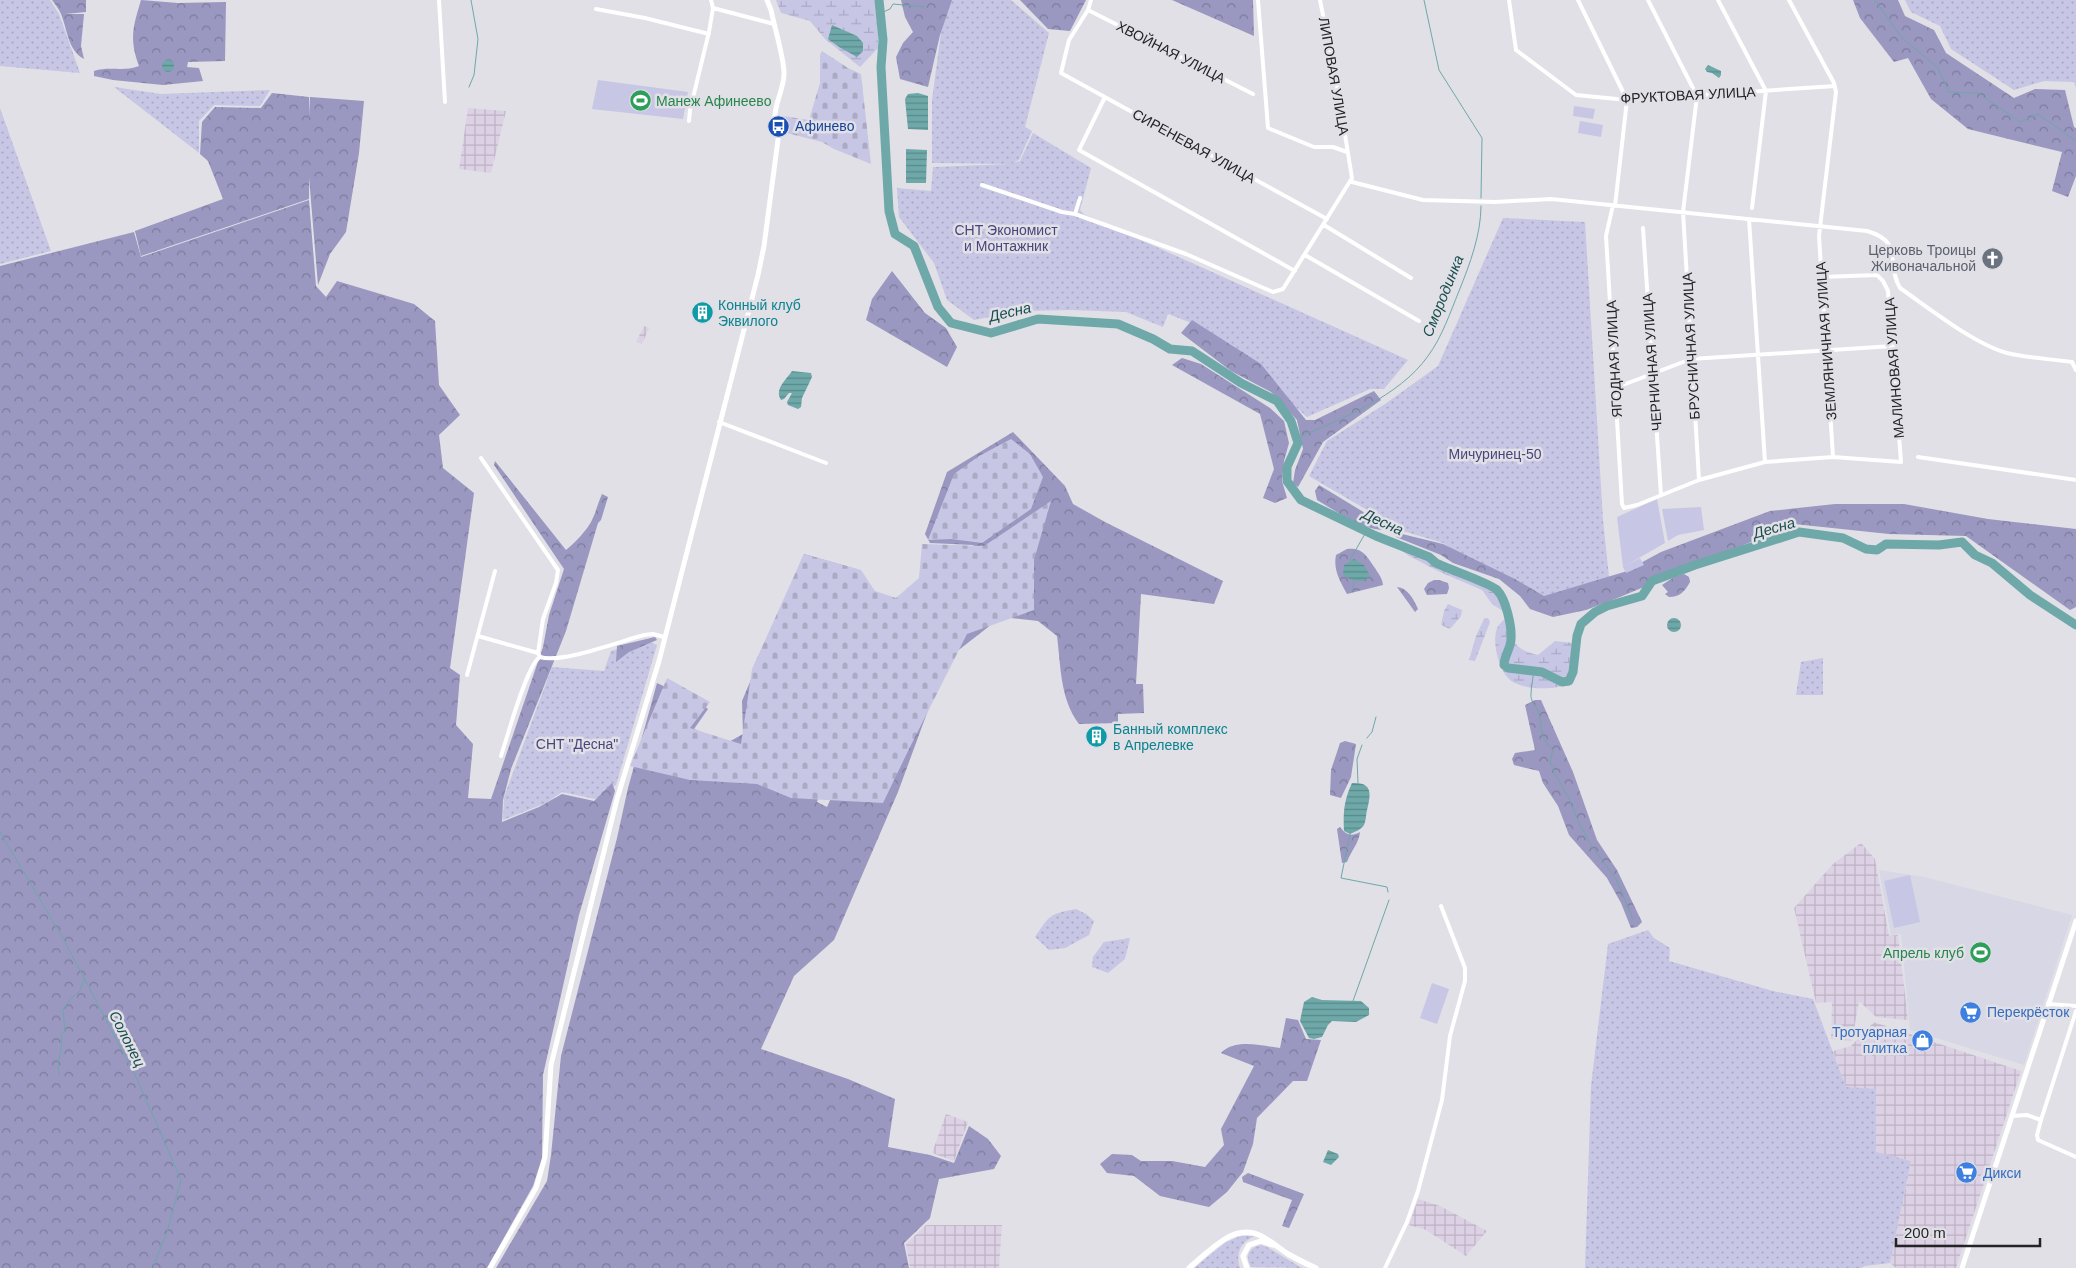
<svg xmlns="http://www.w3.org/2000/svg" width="2076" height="1268" viewBox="0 0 2076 1268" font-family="Arial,sans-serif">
<defs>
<pattern id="industrial-grid" width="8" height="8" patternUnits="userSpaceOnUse" patternTransform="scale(1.25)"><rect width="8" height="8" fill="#ddd1e5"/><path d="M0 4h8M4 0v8" fill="none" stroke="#beb3c4"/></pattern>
<pattern id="grass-dots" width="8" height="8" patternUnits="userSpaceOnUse" patternTransform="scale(1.25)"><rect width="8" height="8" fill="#c7c6e5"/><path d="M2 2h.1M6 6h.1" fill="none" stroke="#abaac4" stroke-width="1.8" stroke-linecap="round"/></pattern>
<pattern id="forest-crowns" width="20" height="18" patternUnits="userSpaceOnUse" patternTransform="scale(1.25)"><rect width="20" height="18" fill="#9a97c0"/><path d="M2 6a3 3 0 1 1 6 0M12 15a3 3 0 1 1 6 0" fill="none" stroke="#7d7b9c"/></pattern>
<pattern id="wetland-marsh" width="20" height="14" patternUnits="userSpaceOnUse" patternTransform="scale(1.25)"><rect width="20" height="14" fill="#c7c6e5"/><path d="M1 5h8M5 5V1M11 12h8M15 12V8" fill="none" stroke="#abaac4"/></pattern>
<pattern id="cemetery-stones" width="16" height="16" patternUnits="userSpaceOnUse" patternTransform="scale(1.25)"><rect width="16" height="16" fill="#c7c6e5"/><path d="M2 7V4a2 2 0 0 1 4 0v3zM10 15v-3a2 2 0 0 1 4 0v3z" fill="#abaac4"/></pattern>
<pattern id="water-rules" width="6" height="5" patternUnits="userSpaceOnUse" patternTransform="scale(1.25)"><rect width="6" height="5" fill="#6ea8a9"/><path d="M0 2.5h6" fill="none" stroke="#5a8989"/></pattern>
</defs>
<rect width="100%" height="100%" fill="#e0e0e6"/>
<path fill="#d7d7e5" d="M1879 870 1924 877 2072 915 2024 1065 1910 1030 1901 934 1891 935Z"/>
<path fill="url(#industrial-grid)" d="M468 108 506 111 491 173 459 169Z
M644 326 649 328 642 344 636 342Z
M1861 843 1875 859 1889 936 1898 935 1908 1020 1876 1017 1859 1001 1852 1041 1831 1039 1832 1002 1816 1003 1794 908 1833 864Z
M1874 1022 2021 1071 1956 1268H1896L1890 1263 1911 1161 1876 1153V1090L1846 1087 1833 1051 1851 1046Z
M946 1114 968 1122 954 1161 932 1153Z
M1418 1199 1440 1206 1487 1231 1466 1256 1426 1230 1409 1225Z
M926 1225H1002L999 1268H910L906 1244Z"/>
<path fill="url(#grass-dots)" d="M0 0H50L59 14 80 73 0 66Z
M950 0H1011L1049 33 1025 127 1032 131 1019 160 1012 163 1020 161 1033 133 1091 168 1080 210 1083 214 1408 360 1384 389H1370L1307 417 1213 335 1189 322 1168 314 1163 327 1126 312 1071 310 1020 311 974 320 947 300 934 263 899 217 897 188 931 191 933 167 1010 164 932 163V100L944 10Z
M1905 0H2076V88L2074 82 2044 81 2014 90 1951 49 1940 26 1911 12Z
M114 87 161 94 270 90 260 106 214 105 199 121V153Z
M0 108 51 251 0 264Z
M1503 218 1585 222 1603 520 1609 577 1544 601 1460 555 1443 543 1403 531 1309 476 1327 441 1385 404 1438 366Z
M647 641 657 645 616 785 595 799 562 792 546 803 503 820 504 797 552 667 604 671 611 651Z
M1823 658V695H1796L1801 662Z
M1076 909 1086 914 1094 921 1089 935 1065 948 1049 950 1035 937C1050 915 1049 914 1076 909Z
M1648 930 1654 938 1670 948 1669 961 1773 991 1813 999 1846 1087 1876 1089V1152L1911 1161 1890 1263 1865 1266 1861 1268H1585L1591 1086 1608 944Z
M1130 938 1125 959 1108 973 1092 967 1093 957 1104 942Z
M1241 1236H1255C1241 1242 1235 1252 1240 1268H1194L1226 1242Z
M1261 1245 1267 1247 1302 1268 1251 1267C1245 1257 1248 1247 1261 1245Z"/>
<path fill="url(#forest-crowns)" d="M52 0H86V12L65 14H84L81 46 84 59C68 51 67 28 61 14 59 9 55 4 52 0Z
M141 0 178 3 226 2 225 61 188 62 187 67 199 68 203 81 163 85 113 80 94 76V71C109 66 124 72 139 66 129 39 133 27 141 0Z
M901 0H952L940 35 928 87 900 79 896 57 903 43 913 32 905 17Z
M1020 0H1086L1070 31 1048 29Z
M1172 0H1253L1254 36Z
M1853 0H1898L1905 16 1934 30 1946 53 2014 98 2035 89 2065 90 2074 127 2076 128V176L2068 197 2052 191 2062 152 1968 129 1931 99 1908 58 1894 62 1860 18Z
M272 93 309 97V116L310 97 364 101 359 153 346 232 330 254 318 285 309 177V199L141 256 135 231 223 199 208 161 200 154 202 122 215 107 261 108Z
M309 200 316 286 326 297 337 281 414 304 435 321 439 385 460 415 439 435 443 468 474 493 450 668 460 675 456 725 473 744 468 798 491 799 543 647 549 615 564 569 494 465 495 461 566 550C574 544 588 529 592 520 596 512 598 503 602 494L608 497 601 520 598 523 566 631 511 769 503 800 502 822 539 807 562 794 594 801 612 783 615 791 579 915 543 1075 542 1158 533 1186 487 1268H0V266L134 232 141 257Z
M892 271 925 313 946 328 957 347 947 367 866 320 872 299Z
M1192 320 1261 364 1306 420H1315L1374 391 1381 400 1323 442 1298 487 1293 483 1295 470 1303 449 1297 420 1271 392 1231 371 1181 333Z
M1182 358 1201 364 1270 408 1284 421 1289 443 1284 461 1282 481 1287 498 1275 503 1263 498 1274 469 1260 414 1172 365Z
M1013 432 1065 486 1073 504 1105 522 1223 581 1214 604 1141 594 1136 684H1143L1144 713 1118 714V723L1079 724C1060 699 1061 667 1057 636L1038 621 1001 617 951 656 988 559 973 545 930 543 925 534 947 472Z
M1319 485 1375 519 1382 530C1358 528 1338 512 1317 500L1315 491Z
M1835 504H1904L1988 519 2076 529V607L2070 610 1966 536 1889 534 1794 524 1620 597 1586 610 1553 617 1530 609 1520 596 1499 579 1453 563 1441 555 1396 537 1398 533 1443 544 1515 579 1544 596 1624 572 1661 552 1770 511Z
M1347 549C1363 547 1367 557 1375 568 1379 575 1382 577 1383 585L1347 594C1340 581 1333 570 1336 555Z
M804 554 856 569 850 704 817 802 827 807 838 782 941 675 898 792 834 940 794 976 761 1049 848 1079 895 1099 888 1147 930 1155 954 1163 969 1126 988 1139 1001 1156 994 1169 939 1179 930 1218 904 1243 909 1268H496L547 1181 551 1155 561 1056 617 838 628 788 657 683 683 695H691L708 709 694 729 727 743 743 734 742 701Z
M1684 574 1689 577 1690 582C1685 591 1680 597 1669 597L1665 594 1668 592 1662 585 1674 577Z
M1434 580H1439L1448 583 1449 588 1447 594 1427 595 1424 589 1428 583Z
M1397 587C1408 588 1414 600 1418 609L1415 612Z
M655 637 657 640 629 652 616 662 617 646Z
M1535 700H1541L1573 772 1597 840 1617 870 1642 922 1637 927 1631 928 1621 903 1607 878 1569 835 1558 806 1543 783 1539 771 1514 765 1512 759 1515 753 1535 750 1525 705Z
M1345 741 1356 744 1351 777 1341 798 1330 795 1331 770 1340 743Z
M1340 827C1346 835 1351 837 1360 832 1359 843 1351 851 1347 862L1342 863 1337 829Z
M1286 1018 1298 1020 1306 1039 1321 1040 1307 1081H1293L1257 1118 1253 1144 1243 1172 1227 1192 1209 1207 1160 1196 1134 1176 1107 1173 1100 1164 1112 1154 1132 1155 1141 1161H1172L1205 1167 1224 1145 1221 1129 1254 1066 1221 1053C1235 1038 1262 1046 1280 1048Z
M1248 1173 1304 1194 1289 1228 1282 1226 1292 1200 1243 1182 1242 1177Z"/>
<path fill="url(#wetland-marsh)" d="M776 0H876L878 2V48L860 67 825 39 810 21 781 13Z
M1397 542 1408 546 1436 565 1496 590 1503 602V611L1492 604 1482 590 1440 572 1409 556 1397 547Z
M1448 604 1462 610 1461 616 1450 629 1441 625 1444 611Z
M1488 618 1490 622 1475 661 1469 660 1476 636 1484 619Z
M1506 618C1510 640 1515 650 1538 655L1555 641 1573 643 1571 671 1567 684C1552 691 1519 690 1508 678 1498 667 1491 640 1498 626 1500 623 1503 621 1506 618Z"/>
<path fill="url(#cemetery-stones)" d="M822 51 848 68 861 74 871 164 834 149 822 142 783 132V116L809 120 820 83V55Z
M1011 439 1030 454 1043 477 1031 509 982 543 951 539 928 540 954 474 979 456Z
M1051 501 1034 560V610L967 634 910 747 883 803 791 798 757 784 690 780 630 766 667 678 710 702 690 728 741 744 752 669 804 554 861 570 875 591 896 598 919 578 922 544 984 546Z"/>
<path fill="#c7c6e5" d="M598 80 688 92 683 119 592 109Z
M1574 106 1595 109 1593 119 1573 116Z
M1580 121 1603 125 1601 137 1578 133Z
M1657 499 1665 543 1625 566 1640 558 1644 565 1626 573 1623 567 1617 517Z
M1701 507 1704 530 1678 535 1668 541 1662 509Z
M1910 875 1920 922 1894 928 1884 881Z
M1432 983 1449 989 1437 1024 1420 1018Z"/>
<path fill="url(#water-rules)" d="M832 25 857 36 863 43V51L857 57 839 47 828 39Z
M162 66a6 6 0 1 1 12 0a6 6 0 1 1-12 0Z
M1708 65 1721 71V75L1719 78 1712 73 1707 72 1705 69Z
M918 93 928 96V130L908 129 905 99 908 94Z
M906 149 927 150 926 183H906Z
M792 371 811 373 812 377 802 398 801 407 798 409 788 405 787 402 792 393H789L784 399 781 400C774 389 786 380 792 371Z
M1354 559 1364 565 1370 576C1362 585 1352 581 1343 575L1344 565Z
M1667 625a7 7 0 1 1 14 0a7 7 0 1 1-14 0Z
M1352 783C1373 782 1371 794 1367 810 1366 814 1366 821 1364 825 1361 830 1354 832 1350 834L1344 831C1343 813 1344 800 1352 783Z
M1312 997 1322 1000 1361 1001 1369 1008V1015L1356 1022 1332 1021 1328 1025 1322 1037 1314 1039 1309 1038 1300 1021 1304 1002Z
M1328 1150 1338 1154 1339 1157 1331 1165 1323 1162Z"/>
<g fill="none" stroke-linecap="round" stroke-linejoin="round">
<path stroke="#6ea8a9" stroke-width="1" d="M1424 0 1439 70 1482 138 1481 198
M1875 0 1902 38 1938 68 1949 92 1978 93 2020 122 2038 114 2076 141
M881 13 890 9 893 4 924 7
M469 87 474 75 478 39 471 0
M1297 438C1341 419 1399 397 1428 356 1442 337 1450 313 1459 291 1470 264 1481 234 1481 206
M1350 560 1366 532
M1352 591 1354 582
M1533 671C1534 677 1531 686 1531 694 1530 701 1536 705 1538 711 1544 730 1537 734 1553 750L1550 761 1554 772 1568 797 1579 823 1591 845 1616 879 1633 919
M1367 738 1372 732 1376 717
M1358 783 1357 759 1362 745
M0 832 64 940 84 978 137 1079 181 1180 167 1232 153 1268
M1350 834 1341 878 1387 887 1388 892
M1353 1001 1389 900
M59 1074C56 1060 64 1048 61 1035L65 1031 63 1010 71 998 80 991 84 979"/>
<path stroke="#6ea8a9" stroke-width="9" d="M879 0 883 40 881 67 889 211 895 234 914 246 938 307 951 323 991 333 1038 319 1118 324 1153 339 1170 349 1192 351 1241 383 1277 401 1291 421 1298 443 1287 467V481L1301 500 1376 536 1429 557 1436 563C1448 569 1492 584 1497 590 1506 599 1512 627 1511 639 1511 648 1504 656 1504 665L1508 668 1542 672 1562 682 1569 681 1573 672 1577 636 1581 624 1595 612 1607 606 1642 596 1652 581 1695 565 1799 532 1843 538 1866 549 1877 550 1886 544 1939 545 1962 542 1975 555 1992 563 2030 595 2076 625"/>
<path stroke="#fff" stroke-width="4" d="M439 0 445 102
M711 0 713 8 774 24
M1091 0 1088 10 1069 40 1061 73 1327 219
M1258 0 1268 128 1314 147H1333L1347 152
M1509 0 1516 50 1576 95 1627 100 1835 86
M1578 0 1627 100 1615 206
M1648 0 1697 96 1683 212 1699 480
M1718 0 1766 91 1752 208
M1789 0 1834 83 1836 92 1819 236 1833 457
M596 9 645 18 709 34
M1088 10 1253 94
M1105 97 1079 150 1295 271
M689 121 690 110 709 32 713 8
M1352 182 1423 200 1495 202 1551 199 1867 231C1905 242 1885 263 1900 288 1929 308 1974 344 2007 353 2027 358 2051 359 2072 362L2076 370
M982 185 1062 212 1075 214 1186 254 1273 292 1283 289 1352 178 1336 79 1320 0
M1613 205 1606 236 1622 504 1624 508 1637 505 1699 480 1765 462 1833 457 1901 462 1888 291 1883 281 1877 275 1821 277
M1075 214 1080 198
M1749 219 1765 462
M1324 225 1411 278
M1643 228 1661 495
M1305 255 1419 321
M1615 388 1691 359 1893 346
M719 422 826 463
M1918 457 2076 480
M481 458 558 570 556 583 543 619 538 653 540 657
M478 636 538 653
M540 657C561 664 621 641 644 635L653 634 664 637
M467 675 495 571
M501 756C507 738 527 664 540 657
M2048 1004 2076 1006
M2012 1116 2027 1115 2041 1120 2037 1135 2038 1140 2076 1157
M2041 1120 2076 1011
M1385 1268 1407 1222 1418 1191 1442 1100 1450 1036 1465 981V968L1441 906"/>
<path stroke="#fff" stroke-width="5" d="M490 1268 536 1188 545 1157 551 1065 617 799 659 661 758 275 764 246 779 132C768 113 783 95 784 75 785 61 774 26 771 10L767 0
M1962 1268 2076 921"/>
<path stroke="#fff" stroke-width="5.5" d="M1189 1268C1201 1258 1212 1247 1225 1239 1252 1222 1267 1240 1288 1254 1297 1259 1306 1264 1316 1268
M1247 1268 1243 1256 1249 1245 1261 1241 1273 1245"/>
</g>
<defs>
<symbol id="stadium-disc" viewBox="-11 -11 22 22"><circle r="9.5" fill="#2e9e5b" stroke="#e0e0e6"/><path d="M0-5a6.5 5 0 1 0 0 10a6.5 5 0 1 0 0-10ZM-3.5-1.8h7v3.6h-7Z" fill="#fff"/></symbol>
<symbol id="bus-disc" viewBox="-11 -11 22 22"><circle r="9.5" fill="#1a4fb4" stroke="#e0e0e6"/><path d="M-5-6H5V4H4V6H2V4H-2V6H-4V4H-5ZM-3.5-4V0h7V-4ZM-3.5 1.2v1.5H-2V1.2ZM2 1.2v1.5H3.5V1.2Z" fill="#fff"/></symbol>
<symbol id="church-disc" viewBox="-11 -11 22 22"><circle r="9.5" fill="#6b7280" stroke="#e0e0e6"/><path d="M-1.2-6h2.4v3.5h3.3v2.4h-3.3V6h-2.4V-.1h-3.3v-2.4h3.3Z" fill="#fff"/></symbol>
<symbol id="building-disc" viewBox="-11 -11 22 22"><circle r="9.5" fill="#0f9aa8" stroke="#e0e0e6"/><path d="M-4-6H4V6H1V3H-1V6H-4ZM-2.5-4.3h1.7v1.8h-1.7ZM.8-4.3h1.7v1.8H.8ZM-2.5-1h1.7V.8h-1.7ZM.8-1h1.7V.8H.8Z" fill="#fff"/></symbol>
<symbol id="supermarket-disc" viewBox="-11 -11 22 22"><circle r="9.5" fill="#3f7fe0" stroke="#e0e0e6"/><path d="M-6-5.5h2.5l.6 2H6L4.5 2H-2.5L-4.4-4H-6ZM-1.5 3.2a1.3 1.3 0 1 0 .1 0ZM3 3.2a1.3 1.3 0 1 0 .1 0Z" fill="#fff"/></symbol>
<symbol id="shop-disc" viewBox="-11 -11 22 22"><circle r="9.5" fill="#3f7fe0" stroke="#e0e0e6"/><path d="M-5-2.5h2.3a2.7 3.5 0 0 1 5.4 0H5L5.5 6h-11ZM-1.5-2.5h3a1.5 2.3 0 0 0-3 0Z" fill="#fff"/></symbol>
</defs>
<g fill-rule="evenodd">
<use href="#stadium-disc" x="628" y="88" width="25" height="25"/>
<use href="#bus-disc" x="766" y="114" width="25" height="25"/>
<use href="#church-disc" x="1980" y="246" width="25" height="25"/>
<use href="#building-disc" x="690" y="300" width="25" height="25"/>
<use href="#building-disc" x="1084" y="724" width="25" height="25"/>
<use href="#stadium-disc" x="1968" y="940" width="25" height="25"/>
<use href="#supermarket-disc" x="1958" y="1000" width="25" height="25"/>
<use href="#shop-disc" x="1910" y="1028" width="25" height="25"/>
<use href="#supermarket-disc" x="1954" y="1160" width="25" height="25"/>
</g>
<g text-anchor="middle" stroke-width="5" stroke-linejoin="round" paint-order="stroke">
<g font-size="14" fill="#242426" stroke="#e0e0e6">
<text transform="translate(1171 52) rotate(27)" y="5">ХВОЙНАЯ УЛИЦА</text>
<text transform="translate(1334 76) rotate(80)" y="5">ЛИПОВАЯ УЛИЦА</text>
<text transform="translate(1688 95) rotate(-3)" y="5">ФРУКТОВАЯ УЛИЦА</text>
<text transform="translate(1194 146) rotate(29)" y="5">СИРЕНЕВАЯ УЛИЦА</text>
<text transform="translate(1826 341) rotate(-94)" y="5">ЗЕМЛЯНИЧНАЯ УЛИЦА</text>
<text transform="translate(1691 346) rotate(-93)" y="5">БРУСНИЧНАЯ УЛИЦА</text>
<text transform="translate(1614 359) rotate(-93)" y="5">ЯГОДНАЯ УЛИЦА</text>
<text transform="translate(1652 362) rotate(-94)" y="5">ЧЕРНИЧНАЯ УЛИЦА</text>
<text transform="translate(1894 368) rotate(-94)" y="5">МАЛИНОВАЯ УЛИЦА</text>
</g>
<g font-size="14" fill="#27864d" stroke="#e0e0e6" text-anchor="start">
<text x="656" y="106">Манеж Афинеево</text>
<text x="1964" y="958" text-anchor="end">Апрель клуб</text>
</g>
<g font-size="14" fill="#164399" stroke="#e0e0e6" text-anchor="start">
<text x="795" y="131">Афинево</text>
</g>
<g font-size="14" fill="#4b447c" stroke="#e0e0e6">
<text x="1006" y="235">СНТ Экономист<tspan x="1006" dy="16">и Монтажник</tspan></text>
<text x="1495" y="459">Мичуринец-50</text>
<text x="577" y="749">СНТ "Десна"</text>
</g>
<g font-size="14" fill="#5b616d" stroke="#e0e0e6" text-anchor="end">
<text x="1976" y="255">Церковь Троицы<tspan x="1976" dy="16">Живоначальной</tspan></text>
</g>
<g font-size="14" fill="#0d838f" stroke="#e0e0e6" text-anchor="start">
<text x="718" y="310">Конный клуб<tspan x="718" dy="16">Эквилого</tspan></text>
<text x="1113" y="734">Банный комплекс<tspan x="1113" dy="16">в Апрелевке</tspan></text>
</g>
<g font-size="14" fill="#366cbe" stroke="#e0e0e6" text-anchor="start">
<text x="1987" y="1017">Перекрёсток</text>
<text x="1907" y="1037" text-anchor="end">Тротуарная<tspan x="1907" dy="16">плитка</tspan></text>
<text x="1983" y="1178">Дикси</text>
</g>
<g font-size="15" font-style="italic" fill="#194d4e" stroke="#e0e0e6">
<text transform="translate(1443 296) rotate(-68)" y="5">Смородинка</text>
<text transform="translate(1010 312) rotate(-13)" y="5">Десна</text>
<text transform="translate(1383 522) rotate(25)" y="5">Десна</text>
<text transform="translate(1774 528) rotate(-16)" y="5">Десна</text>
<text transform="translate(127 1039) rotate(63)" y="5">Солонец</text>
</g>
</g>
<path d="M1896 1238v8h144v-8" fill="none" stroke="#242426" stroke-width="2.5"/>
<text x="1904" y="1238" font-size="15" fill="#242426" stroke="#e0e0e6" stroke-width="4" paint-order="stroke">200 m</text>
</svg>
